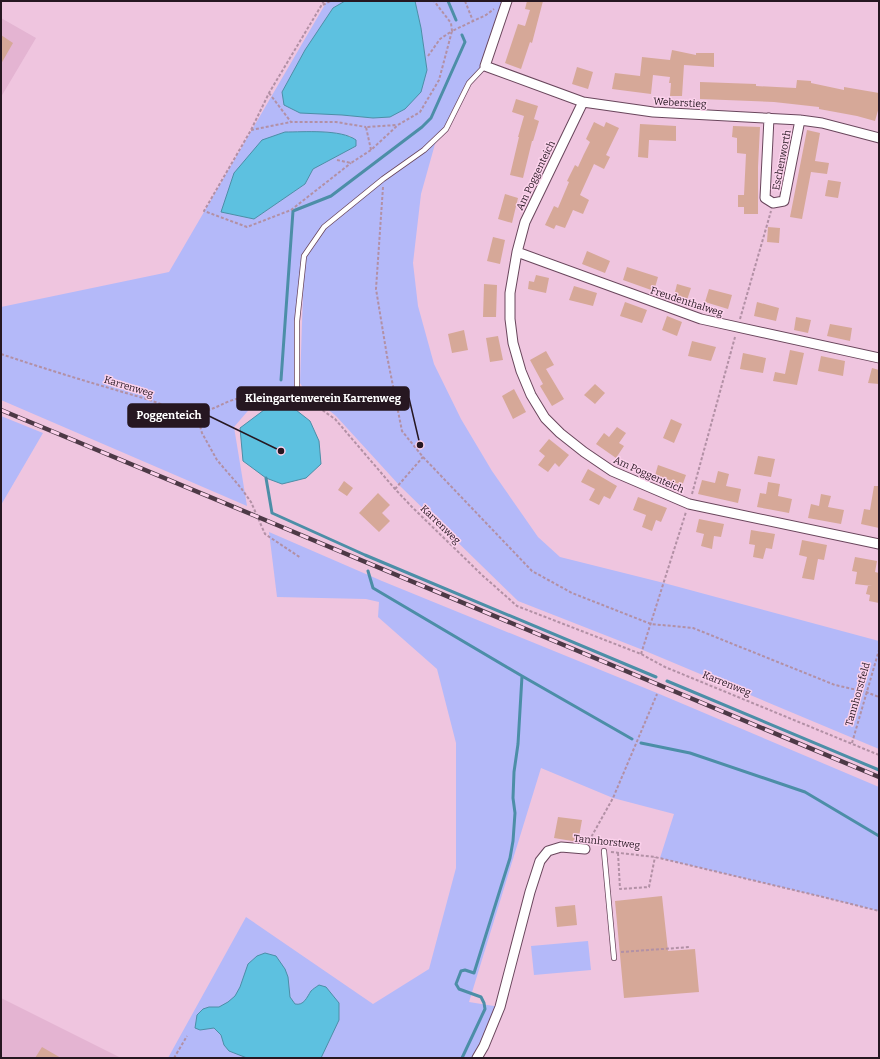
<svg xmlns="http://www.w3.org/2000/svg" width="880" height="1059" viewBox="0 0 880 1059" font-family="Bitter,serif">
<rect width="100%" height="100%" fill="#efc5df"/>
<path fill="#e4b4d2" d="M1 18 36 38 1 97Z
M1 998 121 1058H1Z"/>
<path fill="#b4b9f9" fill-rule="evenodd" d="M327 1H345L333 8 305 50 282 92 342 115 373 118 427 70 421 28 415 1H507L485 66 469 83 446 129 435 144 421 194 413 263 418 306 434 364 461 419 492 471 538 537 560 557 664 583 879 641V749L643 650 518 601 400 486 336 416 305 391 300 383 304 264 297 321 296 389 265 391 234 427 247 506 1 400V307L169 272ZM285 132H324L351 136 356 146 313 169 305 184 254 219 222 212 234 173Z
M1 416 43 433 1 505Z
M269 532 382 581 657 693 879 787V911L823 897 660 858 674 814 613 798 541 768 469 1002 500 1007 477 1058H168L246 917 373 1004 429 969 456 868V743L437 669 378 617 379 602 366 599 277 597Z
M588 941 591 970 534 975 531 946Z"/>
<path fill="#5dc1e0" stroke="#4c8ea7" d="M345 1H415L421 28 427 70 421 92 405 109 390 117 373 118 342 115 300 113 284 105 282 92 305 50 333 8Z
M285 132C304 132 341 129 356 140V146L313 169 305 184 254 219 221 212 234 173 262 140Z
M280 408 296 410 310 421 319 441 321 464 306 478 282 484 266 478 243 461 240 428 264 410Z
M265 953 276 956 285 969 288 977 290 997 295 1004C304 1006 307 997 311 991 313 989 316 987 319 985L326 987 339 1003V1020L321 1058H247L229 1051 224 1045 221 1035 214 1028 200 1030 195 1028 197 1015 203 1009 209 1007H219L228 1002 235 996 240 987 248 964 257 956Z"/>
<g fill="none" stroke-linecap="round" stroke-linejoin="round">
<path stroke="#4c8ea7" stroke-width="3" d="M448 1 456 20
M281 380 293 211 331 196 422 127 431 118 465 42 462 35
M266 478 272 513 365 555 656 677
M368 571 373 588 522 676 632 739
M667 681 879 770
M641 743 690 753 805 792 879 836
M462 1058 485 1009 484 1003 481 997 459 989 456 984 461 971 465 970 474 973 510 858 513 841 515 813 513 798 514 772 518 744 522 676"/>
</g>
<path fill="#d6a898" d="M527 1H543L532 43 530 42 521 69 505 63 518 24 525 26 530 10 525 9Z
M1 35 13 43 1 64Z
M672 50 696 55V53H714V67L684 65 682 96H670L671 83H669L670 77 653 75 651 94 612 89 615 73 640 76 642 57 670 60Z
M577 67 593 72 588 89 572 84Z
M797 80 811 81V83L844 90V87L879 93V107L875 121 857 116 819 109V107L774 102 700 99V82L756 84V86L796 88Z
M516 99 538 106 534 119 539 121 533 141H532L523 178 510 175 519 137H518L524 116 512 112Z
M594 122 604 127 606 122 619 128 606 155 610 157 604 169 594 164 580 195 589 200 583 214 573 210 565 228 556 225 554 229 545 225 554 206 558 208 569 182 567 181 575 165 578 167 584 154 590 142 586 139Z
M640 124 676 126V141L649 140 648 158 638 157Z
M733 126 760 127 758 167V214H744V207H738V195H744L746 154 737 153V138L732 137Z
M807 130 820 133 815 161 829 163 827 174 811 172 802 219 790 217Z
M828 180 841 182 838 198 825 196Z
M505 194 518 198 512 223 498 219Z
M768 227 780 228 779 243 767 242Z
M493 237 505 240 500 264 487 261Z
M587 251 610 261 605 273 582 264Z
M627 267 658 277 654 291 623 280Z
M536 275 549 278 546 293 528 289 529 281 534 282Z
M484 284 497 285 496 317H483Z
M677 284 691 288 687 300 674 296Z
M574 286 597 293 593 306 569 300Z
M709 289 732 295 728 309 705 302Z
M625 302 647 310 642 323 620 316Z
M757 302 779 308 776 321 754 316Z
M667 316 682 322 677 336 662 330Z
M796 317 811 320 808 333 794 330Z
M830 324 852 328 850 341 827 336Z
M464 330 468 350 452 353 448 334Z
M498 336 503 360 490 362 486 338Z
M692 341 716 347 711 361 688 356Z
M790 350 804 353 797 385 773 381 775 372 785 374Z
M546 351 554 365 546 369 564 399 552 406 540 386 543 384 530 360Z
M743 353 766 358 763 373 740 369Z
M821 356 845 361 843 376 818 371Z
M872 368 879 370V384L868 383Z
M595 384 605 393 595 404 584 395Z
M514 389 526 412 513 419 502 396Z
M671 419 682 424 674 443 663 438Z
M617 427 626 433 619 443 624 446 616 458 596 444 604 433 609 437Z
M549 439 569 455 559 467 555 463 548 472 538 465 545 456 539 451Z
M758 456 775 459 771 477 754 474Z
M658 465 686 475 681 489 654 479Z
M588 469 617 486 610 499 604 496 599 505 589 500 595 489 581 482Z
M718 471 729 474 726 486 741 489 738 503 698 494 702 480 715 483Z
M344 481 353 488 347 496 338 490Z
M768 482 780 484 778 496 792 499 789 513 757 507 760 493 766 494Z
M874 486H879V528L861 524 864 509 870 510Z
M378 493 390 505 382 513 390 521 379 532 359 513Z
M821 494 831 496 828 507 844 510 841 524 808 518 811 504 819 506Z
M638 497 667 508 661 522 656 520 652 531 642 527 646 515 633 510Z
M699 519 724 524 721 537 714 536 712 549 701 546 704 534 696 532Z
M751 530 775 534 772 549 766 548 763 559 753 557 755 545 749 544Z
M802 540 827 545 824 560 818 559 814 580 802 578 807 557 799 555Z
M855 557 877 561 875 572 879 573V603L869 601 870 595 866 594 868 586H872L855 584 857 572 852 571Z
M558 817 582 820 578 842 554 838Z
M662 896 668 951 695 949 699 992 624 998 615 901Z
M575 905 577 925 557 927 555 907Z
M42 1047 61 1058H35Z"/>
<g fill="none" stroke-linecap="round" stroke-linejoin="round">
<defs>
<path id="lane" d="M297 392V321L304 256 324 227 383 179 424 150 446 129 469 83 485 66
M604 851 614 958"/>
<path id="street" d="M507 1 485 66 583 102 653 112 800 120 822 123 879 138
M583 102 525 222 517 252 510 293V319L513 343 521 371 531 395 545 418 560 433 584 452 612 471 689 504 879 544
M769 118 765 198 773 203 784 201 800 120
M517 252 701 319 879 358
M477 1058 484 1046 500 1007 530 892 540 861 548 851 561 847 585 849"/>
</defs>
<use href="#lane" stroke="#69465c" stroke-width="6"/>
<use href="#street" stroke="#69465c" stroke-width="11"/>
<path stroke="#b290a5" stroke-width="2" stroke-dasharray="3 2" stroke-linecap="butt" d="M324 1 269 93 251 130 204 211 247 227 291 210 351 163
M465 1 473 21
M323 5 330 1
M428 56 440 39 452 31 451 23 434 1
M269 93 291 122H336L366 127
M251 130 291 122
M371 150 366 127 397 125
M337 160 351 163 371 150 398 125 420 112 439 80 452 31 486 15 494 9
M383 187 376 289 387 356 402 431 423 457 532 571 572 593 651 624 693 628 835 685 866 692 879 697
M740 319 771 211
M1 354C48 370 95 384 143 398 160 403 177 412 195 412 210 412 217 406 230 401 249 394 269 393 289 392
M302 396 335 419 395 489 412 507 482 575 517 606 641 654 665 667 879 755
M196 412 202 433 217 460 241 488 251 502 265 534 301 558
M395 489 423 457
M692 494 735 337
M641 654 686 512
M852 743 879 650
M589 841 613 798 657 694
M611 852 655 857 823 897 879 911
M618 853 620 889 649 887 655 857
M621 952 690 947
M174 1058 187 1036"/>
<use href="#lane" stroke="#fff" stroke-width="4.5"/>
<use href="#street" stroke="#fff" stroke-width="9"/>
<defs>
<path id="rail" d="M1 410 258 517 879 777"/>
</defs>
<use href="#rail" stroke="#4d3946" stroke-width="4.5"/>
<use href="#rail" stroke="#fcd2ec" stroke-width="3" stroke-dasharray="9" stroke-linecap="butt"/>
</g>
<g text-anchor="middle" stroke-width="3" stroke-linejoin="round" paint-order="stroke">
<g font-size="10" fill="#261721" stroke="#fcd2ec">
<text transform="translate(680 102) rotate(3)" y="4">Weberstieg</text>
<text transform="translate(781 160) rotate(-79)" y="4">Eschenworth</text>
<text transform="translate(535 175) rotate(-64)" y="4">Am Poggenteich</text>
<text transform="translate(687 301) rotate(18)" y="4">Freudenthalweg</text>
<text transform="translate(129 386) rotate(17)" y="4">Karrenweg</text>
<text transform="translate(649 474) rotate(24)" y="4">Am Poggenteich</text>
<text transform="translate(441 524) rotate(44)" y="4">Karrenweg</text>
<text transform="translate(727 683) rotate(22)" y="4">Karrenweg</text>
<text transform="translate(857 694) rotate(-74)" y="4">Tannhorstfeld</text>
<text transform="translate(607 841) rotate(6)" y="4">Tannhorstweg</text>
</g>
</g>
<path fill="none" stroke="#261721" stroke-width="1.5" d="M420 445L409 398M281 451L209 416"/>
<g fill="#261721" stroke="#fcd2ec" stroke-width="1.5">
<circle cx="420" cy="445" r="4"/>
<circle cx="281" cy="451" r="4"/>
</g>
<g fill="#261721" stroke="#261721" stroke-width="1.5">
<rect x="237" y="387" width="172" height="23" rx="4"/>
<rect x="128" y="404" width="81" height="23" rx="4"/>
</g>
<g font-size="11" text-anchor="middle" font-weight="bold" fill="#fff">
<text x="323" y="402">Kleingartenverein Karrenweg</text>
<text x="169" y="419">Poggenteich</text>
</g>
<rect width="880" height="1059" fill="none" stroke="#261721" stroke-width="4"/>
</svg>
